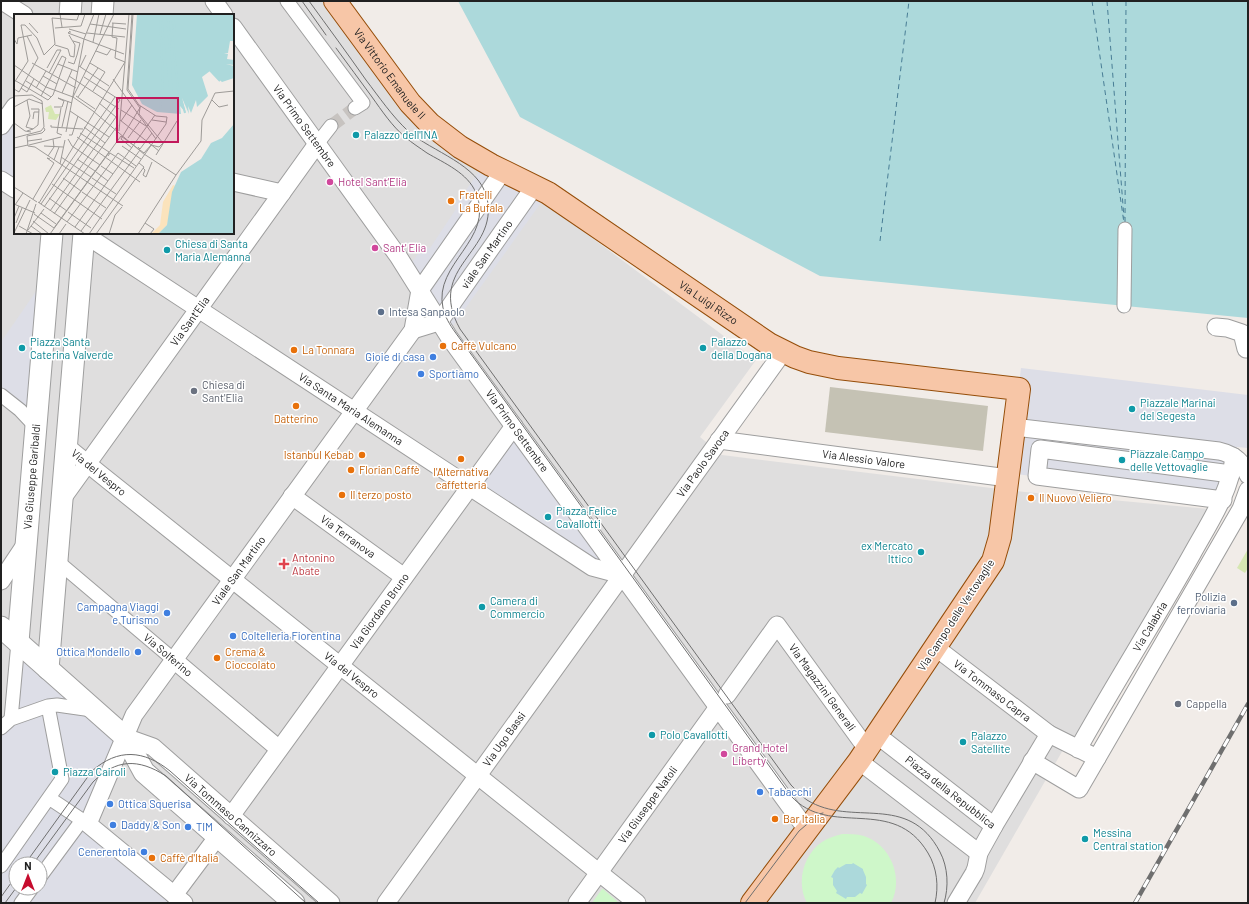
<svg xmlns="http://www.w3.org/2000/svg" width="1249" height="904" viewBox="0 0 1249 904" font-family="Barlow,sans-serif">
<rect width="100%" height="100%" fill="#f1ece8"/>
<path fill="#dfdede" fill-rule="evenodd" d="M1 1H345L434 120 756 360 700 437 722 455 1025 492 1209 509 1077 739 1071 736 975 903H1ZM15 15H233V233H15ZM16 864H40V888H16Z"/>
<path fill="#c5c2b4" d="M830 387 988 406 983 451 825 432Z"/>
<path fill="#d6e7b2" d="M1248 549V568L1245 573 1237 568Z"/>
<path fill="#cef7c9" d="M842 834C849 834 857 834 864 836 891 845 904 878 891 903H807C796 883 803 855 822 842 828 838 835 836 842 834Z
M602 889H603L619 903H592Z"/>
<path fill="#ddd" d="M195 323 199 326 103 458 99 455Z"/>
<path fill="#dddee7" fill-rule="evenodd" d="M15 106V189L1 180V126Z
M486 162 548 193 447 334 407 269 418 254 422 253 427 247 430 248 456 209 454 207Z
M48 274 35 426 1 395V342Z
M1021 368 1248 395V448L1237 447 1223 500 1008 473Z
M508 433 622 575 469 487Z
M18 642 125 737 89 824 174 895 169 903H1V728L11 719ZM16 864H40V888H16Z"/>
<path fill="#acd9db" d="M458 1H1248V318L820 276 520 117Z
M853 863 863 869V870L866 877V884L867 885 862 894 860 893 855 897H847L846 899 836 893 837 891 833 885V878L831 877 835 870 838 867 839 868 846 864H852Z"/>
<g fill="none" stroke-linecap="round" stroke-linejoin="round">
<path stroke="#487d95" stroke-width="1" stroke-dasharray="5 4" stroke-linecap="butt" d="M1092 1 1124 223
M1107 1 1124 218
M1125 222 1126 1
M880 241 909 1"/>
<path stroke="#c7c3c0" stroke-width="13" stroke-dasharray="13 6" stroke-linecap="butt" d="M331 126 355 108"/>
<defs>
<path id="pedestrian" d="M287 1 363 103 355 108
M317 144 331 126
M1124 306 1125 229
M1 395 20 410 35 426
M57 561 174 660
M11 719 18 642
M1 728 11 719 48 706 57 705 92 710
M49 798 88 824
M1 866 62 779 48 706
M40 877 82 820
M21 903 32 888"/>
<g id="minor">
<path d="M2 1 24 15"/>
<path d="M214 1 224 15"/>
<path id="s1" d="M233 27 398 256 449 337 807 830"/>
<path d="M1 126 15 106"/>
<path d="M1 180 15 189"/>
<path d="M233 182 282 193"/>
<path id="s2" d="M84 234 592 567 622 575"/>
<path d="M1216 327 1227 328 1242 333 1246 349"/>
<path id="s3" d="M413 330 439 322 534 187"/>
<path d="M1014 427 1219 451C1233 454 1243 462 1248 475"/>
<path id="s4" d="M719 440 1008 478"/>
<path id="s5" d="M66 446 99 473 637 903"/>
<path id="s6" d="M292 496 404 577"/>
<path id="s7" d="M62 499 317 144"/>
<path d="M1223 500 1037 476 1040 449 1231 474"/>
<path d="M1 581 25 545"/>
<path id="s8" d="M935 647 1049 734 1097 758 1241 509 1248 490"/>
<path d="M174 660 279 749"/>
<path id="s9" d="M727 695 777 625 867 749"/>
<path id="s10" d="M877 735 994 826"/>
<path id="s11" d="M125 737 153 747 331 903"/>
<path id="s12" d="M1078 749C1115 683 1155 620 1192 554 1209 523 1230 493 1234 457"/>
<path d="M859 761 979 853"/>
<path d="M1032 761 1079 789 1097 758"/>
<path id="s13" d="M231 816 514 426"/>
<path d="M174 895 218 836"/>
<path id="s14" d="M184 903 88 824 134 715 413 330 420 290 503 171"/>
<path id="s15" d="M386 903 783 352"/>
<path id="s16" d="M577 903 718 707"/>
<path d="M956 903 974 873 976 868 979 853 994 826 1049 734"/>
</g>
<g id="tertiary">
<path d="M70 15 71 1"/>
<path d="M102 15 103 1"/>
<path d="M1 627 125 737 144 772 294 903"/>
<path id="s17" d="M18 642 52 233"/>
<path d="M48 669 84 233"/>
</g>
<g id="primary">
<path id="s18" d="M335 1 410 103 430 124 460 147 491 165 548 193 769 344 795 357 809 362 838 368 1019 389 1000 537 993 561 859 761 752 903"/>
</g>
</defs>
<use href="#pedestrian" stroke="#9e9e9e" stroke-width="15"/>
<use href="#minor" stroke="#9e9e9e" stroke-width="19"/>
<use href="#tertiary" stroke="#9e9e9e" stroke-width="23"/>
<use href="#primary" stroke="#954d09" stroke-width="24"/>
<use href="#pedestrian" stroke="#fff" stroke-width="13"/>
<use href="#minor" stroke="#fff" stroke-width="17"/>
<use href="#tertiary" stroke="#fff" stroke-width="21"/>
<use href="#primary" stroke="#f7c6a7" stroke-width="22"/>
<path stroke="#6f6f6f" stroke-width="1" d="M302 1 326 35
M309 1C328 27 347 53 366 80 379 97 392 116 408 131 432 152 479 164 487 198 499 253 425 266 460 329L791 785C796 790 801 796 807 800 852 828 908 791 940 852 948 867 949 887 944 903
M336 48C348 64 360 81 372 97 382 111 392 126 405 137 412 143 420 148 427 153 444 163 468 173 476 193 495 240 433 263 443 308 445 317 450 325 455 332L791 796C830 839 893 794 928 853 937 868 939 886 935 903
M25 864 92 771C118 748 144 750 170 771L319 903
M33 864 93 782C116 759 138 758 166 776L306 903
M1 897 16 876
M5 903 16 888
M745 903 799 831 819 814 823 813"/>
<defs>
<path id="rail" d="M1135 903 1248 704"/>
</defs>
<use href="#rail" stroke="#6f6f6f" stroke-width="4.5"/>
<use href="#rail" stroke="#fff" stroke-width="3" stroke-dasharray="9" stroke-linecap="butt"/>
</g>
<g fill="#0f9aa8" stroke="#fff" stroke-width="1.5">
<circle cx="356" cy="135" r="4"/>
<circle cx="167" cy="250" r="4"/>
<circle cx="22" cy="348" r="4"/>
<circle cx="703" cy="348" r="4"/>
<circle cx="1132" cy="409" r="4"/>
<circle cx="1122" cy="460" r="4"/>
<circle cx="548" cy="517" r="4"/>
<circle cx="921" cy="552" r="4"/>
<circle cx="482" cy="607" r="4"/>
<circle cx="652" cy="735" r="4"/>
<circle cx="963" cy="742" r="4"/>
<circle cx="55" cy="772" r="4"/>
<circle cx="1085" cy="839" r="4"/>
</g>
<g fill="#d1479c" stroke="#fff" stroke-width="1.5">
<circle cx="330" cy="182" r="4"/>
<circle cx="375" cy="248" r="4"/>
<circle cx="724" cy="754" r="4"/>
</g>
<g fill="#e8710a" stroke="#fff" stroke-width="1.5">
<circle cx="451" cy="201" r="4"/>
<circle cx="443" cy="346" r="4"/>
<circle cx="294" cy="350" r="4"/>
<circle cx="296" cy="406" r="4"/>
<circle cx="362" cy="455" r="4"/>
<circle cx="461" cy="459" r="4"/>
<circle cx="351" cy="470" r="4"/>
<circle cx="342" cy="495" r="4"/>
<circle cx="1031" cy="498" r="4"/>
<circle cx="217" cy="658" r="4"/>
<circle cx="775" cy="819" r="4"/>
<circle cx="152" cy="858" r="4"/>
</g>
<g fill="#5c6f8a" stroke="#fff" stroke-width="1.5">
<circle cx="381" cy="312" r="4"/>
<circle cx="1234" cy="603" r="4"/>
</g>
<g fill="#3f7fe0" stroke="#fff" stroke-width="1.5">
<circle cx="433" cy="357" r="4"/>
<circle cx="421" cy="374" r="4"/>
<circle cx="167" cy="613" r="4"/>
<circle cx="233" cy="636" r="4"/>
<circle cx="138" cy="652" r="4"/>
<circle cx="760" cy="792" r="4"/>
<circle cx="110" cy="804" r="4"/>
<circle cx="113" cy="825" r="4"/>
<circle cx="188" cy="827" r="4"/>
<circle cx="144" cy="852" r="4"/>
</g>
<g fill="#6b7280" stroke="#fff" stroke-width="1.5">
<circle cx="194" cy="391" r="4"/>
<circle cx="1178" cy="704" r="4"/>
</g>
<path fill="#e0444e" stroke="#fff" stroke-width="1.5" d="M282 558h4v4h4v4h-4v4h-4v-4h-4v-4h4z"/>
<g text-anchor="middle" stroke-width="3" stroke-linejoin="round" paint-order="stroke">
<g font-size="11" fill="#212121" stroke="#fff">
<text dy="4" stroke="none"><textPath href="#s18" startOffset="91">Via Vittorio Emanuele II</textPath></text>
<text dy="4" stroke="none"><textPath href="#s1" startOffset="122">Via Primo Settembre</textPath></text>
<text dy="4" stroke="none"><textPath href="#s3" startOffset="110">viale San Martino</textPath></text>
<text dy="4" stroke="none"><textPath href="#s18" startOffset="487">Via Luigi Rizzo</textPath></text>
<text dy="4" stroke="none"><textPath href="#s7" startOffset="219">Via Sant'Elia</textPath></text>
<text dy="4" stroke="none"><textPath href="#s2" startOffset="319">Via Santa Maria Alemanna</textPath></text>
<text dy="4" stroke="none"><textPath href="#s1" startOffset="494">Via Primo Settembre</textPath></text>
<text dy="4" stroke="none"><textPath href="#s4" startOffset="146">Via Alessio Valore</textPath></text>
<text dy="4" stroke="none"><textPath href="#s15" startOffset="542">Via Paolo Savoca</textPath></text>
<text dy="4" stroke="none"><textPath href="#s5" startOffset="42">Via del Vespro</textPath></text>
<text dy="4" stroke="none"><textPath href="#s17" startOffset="166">Via Giuseppe Garibaldi</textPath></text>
<text dy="4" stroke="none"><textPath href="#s6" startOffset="69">Via Terranova</textPath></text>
<text dy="4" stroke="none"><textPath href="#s14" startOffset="421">Viale San Martino</textPath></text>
<text dy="4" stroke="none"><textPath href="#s13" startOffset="253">Via Giordano Bruno</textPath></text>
<text transform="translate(956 615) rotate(-57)" y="4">Via Campo delle Vettovaglie</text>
<text dy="4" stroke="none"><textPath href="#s12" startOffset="142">Via Calabria</textPath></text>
<text transform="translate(168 655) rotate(40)" y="4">Via Solferino</text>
<text dy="4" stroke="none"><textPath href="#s5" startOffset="366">Via del Vespro</textPath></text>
<text dy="4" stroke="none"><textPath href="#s9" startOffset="163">Via Magazzini Generali</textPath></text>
<text dy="4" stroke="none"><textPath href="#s8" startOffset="72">Via Tommaso Capra</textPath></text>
<text dy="4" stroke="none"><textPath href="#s15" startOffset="202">Via Ugo Bassi</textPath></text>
<text dy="4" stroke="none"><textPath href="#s10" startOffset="93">Piazza della Repubblica</textPath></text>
<text dy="4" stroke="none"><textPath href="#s16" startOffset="121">Via Giuseppe Natoli</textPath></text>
<text dy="4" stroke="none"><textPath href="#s11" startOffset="133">Via Tommaso Cannizzaro</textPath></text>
</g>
<g font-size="11" fill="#0d838f" stroke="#fff" text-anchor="start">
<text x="364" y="139">Palazzo dell'INA</text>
<text x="175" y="248">Chiesa di Santa<tspan x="175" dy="13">Maria Alemanna</tspan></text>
<text x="30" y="346">Piazza Santa<tspan x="30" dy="13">Caterina Valverde</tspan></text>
<text x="711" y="346">Palazzo<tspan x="711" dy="13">della Dogana</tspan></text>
<text x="1140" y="407">Piazzale Marinai<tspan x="1140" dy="13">del Segesta</tspan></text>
<text x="1130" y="458">Piazzale Campo<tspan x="1130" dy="13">delle Vettovaglie</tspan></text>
<text x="556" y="515">Piazza Felice<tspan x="556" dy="13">Cavallotti</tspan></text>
<text x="913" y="550" text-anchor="end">ex Mercato<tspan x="913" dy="13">Ittico</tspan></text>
<text x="490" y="605">Camera di<tspan x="490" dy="13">Commercio</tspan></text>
<text x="660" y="739">Polo Cavallotti</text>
<text x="971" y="740">Palazzo<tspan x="971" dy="13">Satellite</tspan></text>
<text x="63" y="776">Piazza Cairoli</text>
<text x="1093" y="837">Messina<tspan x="1093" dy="13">Central station</tspan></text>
</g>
<g font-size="11" fill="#b23c85" stroke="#fff" text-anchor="start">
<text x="338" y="186">Hotel Sant‘Elia</text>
<text x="383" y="252">Sant' Elia</text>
<text x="732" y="752">Grand Hotel<tspan x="732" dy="13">Liberty</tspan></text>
</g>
<g font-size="11" fill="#c56008" stroke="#fff" text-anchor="start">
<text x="459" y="199">Fratelli<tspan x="459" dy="13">La Bufala</tspan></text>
<text x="451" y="350">Caffè Vulcano</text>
<text x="302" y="354">La Tonnara</text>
<text x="296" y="423" text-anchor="middle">Datterino</text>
<text x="354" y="459" text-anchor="end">Istanbul Kebab</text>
<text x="359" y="474">Florian Caffè</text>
<text x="461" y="476" text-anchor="middle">l'Alternativa<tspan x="461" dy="13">caffetteria</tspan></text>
<text x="350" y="499">Il terzo posto</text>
<text x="1039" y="502">Il Nuovo Veliero</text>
<text x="225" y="656">Crema &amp;<tspan x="225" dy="13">Cioccolato</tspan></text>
<text x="783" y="823">Bar Italia</text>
<text x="160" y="862">Caffè d'Italia</text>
</g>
<g font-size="11" fill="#4e5e75" stroke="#fff" text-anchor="start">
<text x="389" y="316">Intesa Sanpaolo</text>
<text x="1226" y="601" text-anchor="end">Polizia<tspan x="1226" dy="13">ferroviaria</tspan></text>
</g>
<g font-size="11" fill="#366cbe" stroke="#fff" text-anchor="start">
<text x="425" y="361" text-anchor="end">Gioie di casa</text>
<text x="429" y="378">Sportiamo</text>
<text x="159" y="611" text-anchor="end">Campagna Viaggi<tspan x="159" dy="13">e Turismo</tspan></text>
<text x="241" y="640">Coltelleria Fiorentina</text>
<text x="130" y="656" text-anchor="end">Ottica Mondello</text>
<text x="768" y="796">Tabacchi</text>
<text x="118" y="808">Ottica Squerisa</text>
<text x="121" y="829">Daddy &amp; Son</text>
<text x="196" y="831">TIM</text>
<text x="136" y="856" text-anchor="end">Cenerentola</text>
</g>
<g font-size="11" fill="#5b616d" stroke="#fff" text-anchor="start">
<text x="202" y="389">Chiesa di<tspan x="202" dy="13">Sant'Elia</tspan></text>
<text x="1186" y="708">Cappella</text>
</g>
<g font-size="11" fill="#be3a42" stroke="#fff" text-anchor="start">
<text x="292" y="562">Antonino<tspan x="292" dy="13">Abate</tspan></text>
</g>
</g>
<g transform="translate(14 14)">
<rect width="220" height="220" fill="#f1ece8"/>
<path d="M37 91 41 100H46L42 106 34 105 35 98H32L31 94Z" fill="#d6e7b2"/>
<path d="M159 171 162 172 153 211 144 220H137L146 211 149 188Z" fill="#fbe3bc"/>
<path d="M123 0H220V27H216L214 39H210L214 40 213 45 220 46V51L212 50 220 52V64L208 68 196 57 188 63 194 82 183 93 182 86 177 99 174 92 175 100 168 84 172 99 166 92 167 100 143 98 128 90 118 71ZM220 110V220H144L153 211 158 178 167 158 187 145 197 129 208 124Z" fill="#acd9db"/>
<path fill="none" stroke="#acd9db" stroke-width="2" d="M149 0 158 95M151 0 157 85M154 0 158 91M156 0 164 75 171 99M159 0 161 19 206 67M146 96 149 69 146 0"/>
<path fill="none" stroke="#9e9b98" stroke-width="1" d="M46 0 48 13M15 9 24 19M98 9 112 10M99 9 98 23 103 24 101 44 111 48 105 117M76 10 112 15M41 14 67 12 71 0H74M55 15 72 20M56 19V17L54 19 110 40M73 19 111 23M86 20 92 0M0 25 3 30 4 24 18 21M79 28 85 0M41 31 54 35 56 42 60 43 61 31 55 21M82 37 93 41 97 35M54 48 60 50 63 41 66 29 59 27M18 49 62 74M76 49 91 58 79 77M44 50 64 58M0 51 32 73 59 83M65 52 95 72M66 53 72 41M33 54 43 36H47L35 59M29 62 43 70M55 62 105 95M99 65 142 125M2 67 34 86 39 81 52 44 48 42 27 82M12 67 37 83M0 69 14 47 7 11H11L23 24 30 41 41 30 38 4 63 6 65 0M7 74 13 78 20 65M22 74 32 57M0 75 5 78 24 44 13 22M48 79 58 56M0 82 18 81 28 87 30 113 27 117 0 124M62 82 81 95M64 83 84 54M198 86 205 93 214 91M0 93 15 85 29 90M40 93H48L50 87 44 84 58 89M47 94 43 119 48 121M17 95H25L24 111 19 115M107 96 132 112M56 97 95 123M79 97 131 141M79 97 59 83 100 0M19 105 20 98H25M106 106 145 137M138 106 152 108M107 107 118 91M0 109 11 117 17 118M37 111V113L69 115M48 113 54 87M70 113 91 129M30 114 31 116 28 119 13 122 14 132 21 133 109 192M13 117 19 115 12 113 16 102 13 86M52 118 70 25 80 0M55 121H58L64 102M63 123 126 168M114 124 127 106M54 125 58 132 86 151M14 127 28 125M15 131 47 123M30 132 49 133M108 132 127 145M124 133 126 135 138 119M0 134 14 131M118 134 107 125 127 92M130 140 162 161 187 127 188 106 201 79 220 77M142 141 163 107M34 142 40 133 39 125M94 142 96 139 120 154M47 143 77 163M63 145 81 157M40 146 45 133M46 150 51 126M87 152 99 160M129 154 131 156 129 161 132 163 138 148M82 158 94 167M49 164 67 177M78 164 102 180M38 170 88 205M0 173 23 188M68 178 92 194M35 184 53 197M19 185 40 149 33 144 36 145M24 188 71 220M25 189 111 48 115 0M0 190 21 199M27 190 101 83M1 191 9 179M30 193 106 86 70 63M36 197 102 103 85 89M54 198 77 214M27 199 42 210M20 200 40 214 95 138 66 119M40 200 104 111M0 204 5 192M19 207 35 220M53 208 104 139 122 152M2 209 8 194M131 209 140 215 136 220M5 212 19 220M17 212 28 220M61 213 141 101M14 216 30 195M67 217 126 136M0 219 16 186M12 220 22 190M36 220 107 122 130 139 137 131 145 133 149 129 125 100 126 94 113 76 118 0M45 220 52 210M75 220 152 110 153 103 142 102 125 91 114 75 119 0M82 220 130 153 125 149M95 220 101 201 108 193M124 220 162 161"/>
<path fill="#c2185b" fill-opacity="0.15" stroke="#c2185b" stroke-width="2" d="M103 84H164V128H103Z"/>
<rect width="220" height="220" fill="none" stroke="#212121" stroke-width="2"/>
</g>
<rect width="1249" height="904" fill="none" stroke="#212121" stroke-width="4"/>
<g transform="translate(28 876)"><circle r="19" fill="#ffffff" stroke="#a6a6a6"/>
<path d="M0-3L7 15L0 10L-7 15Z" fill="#c60c2e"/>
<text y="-6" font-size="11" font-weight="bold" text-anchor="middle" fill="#212121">N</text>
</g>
</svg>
